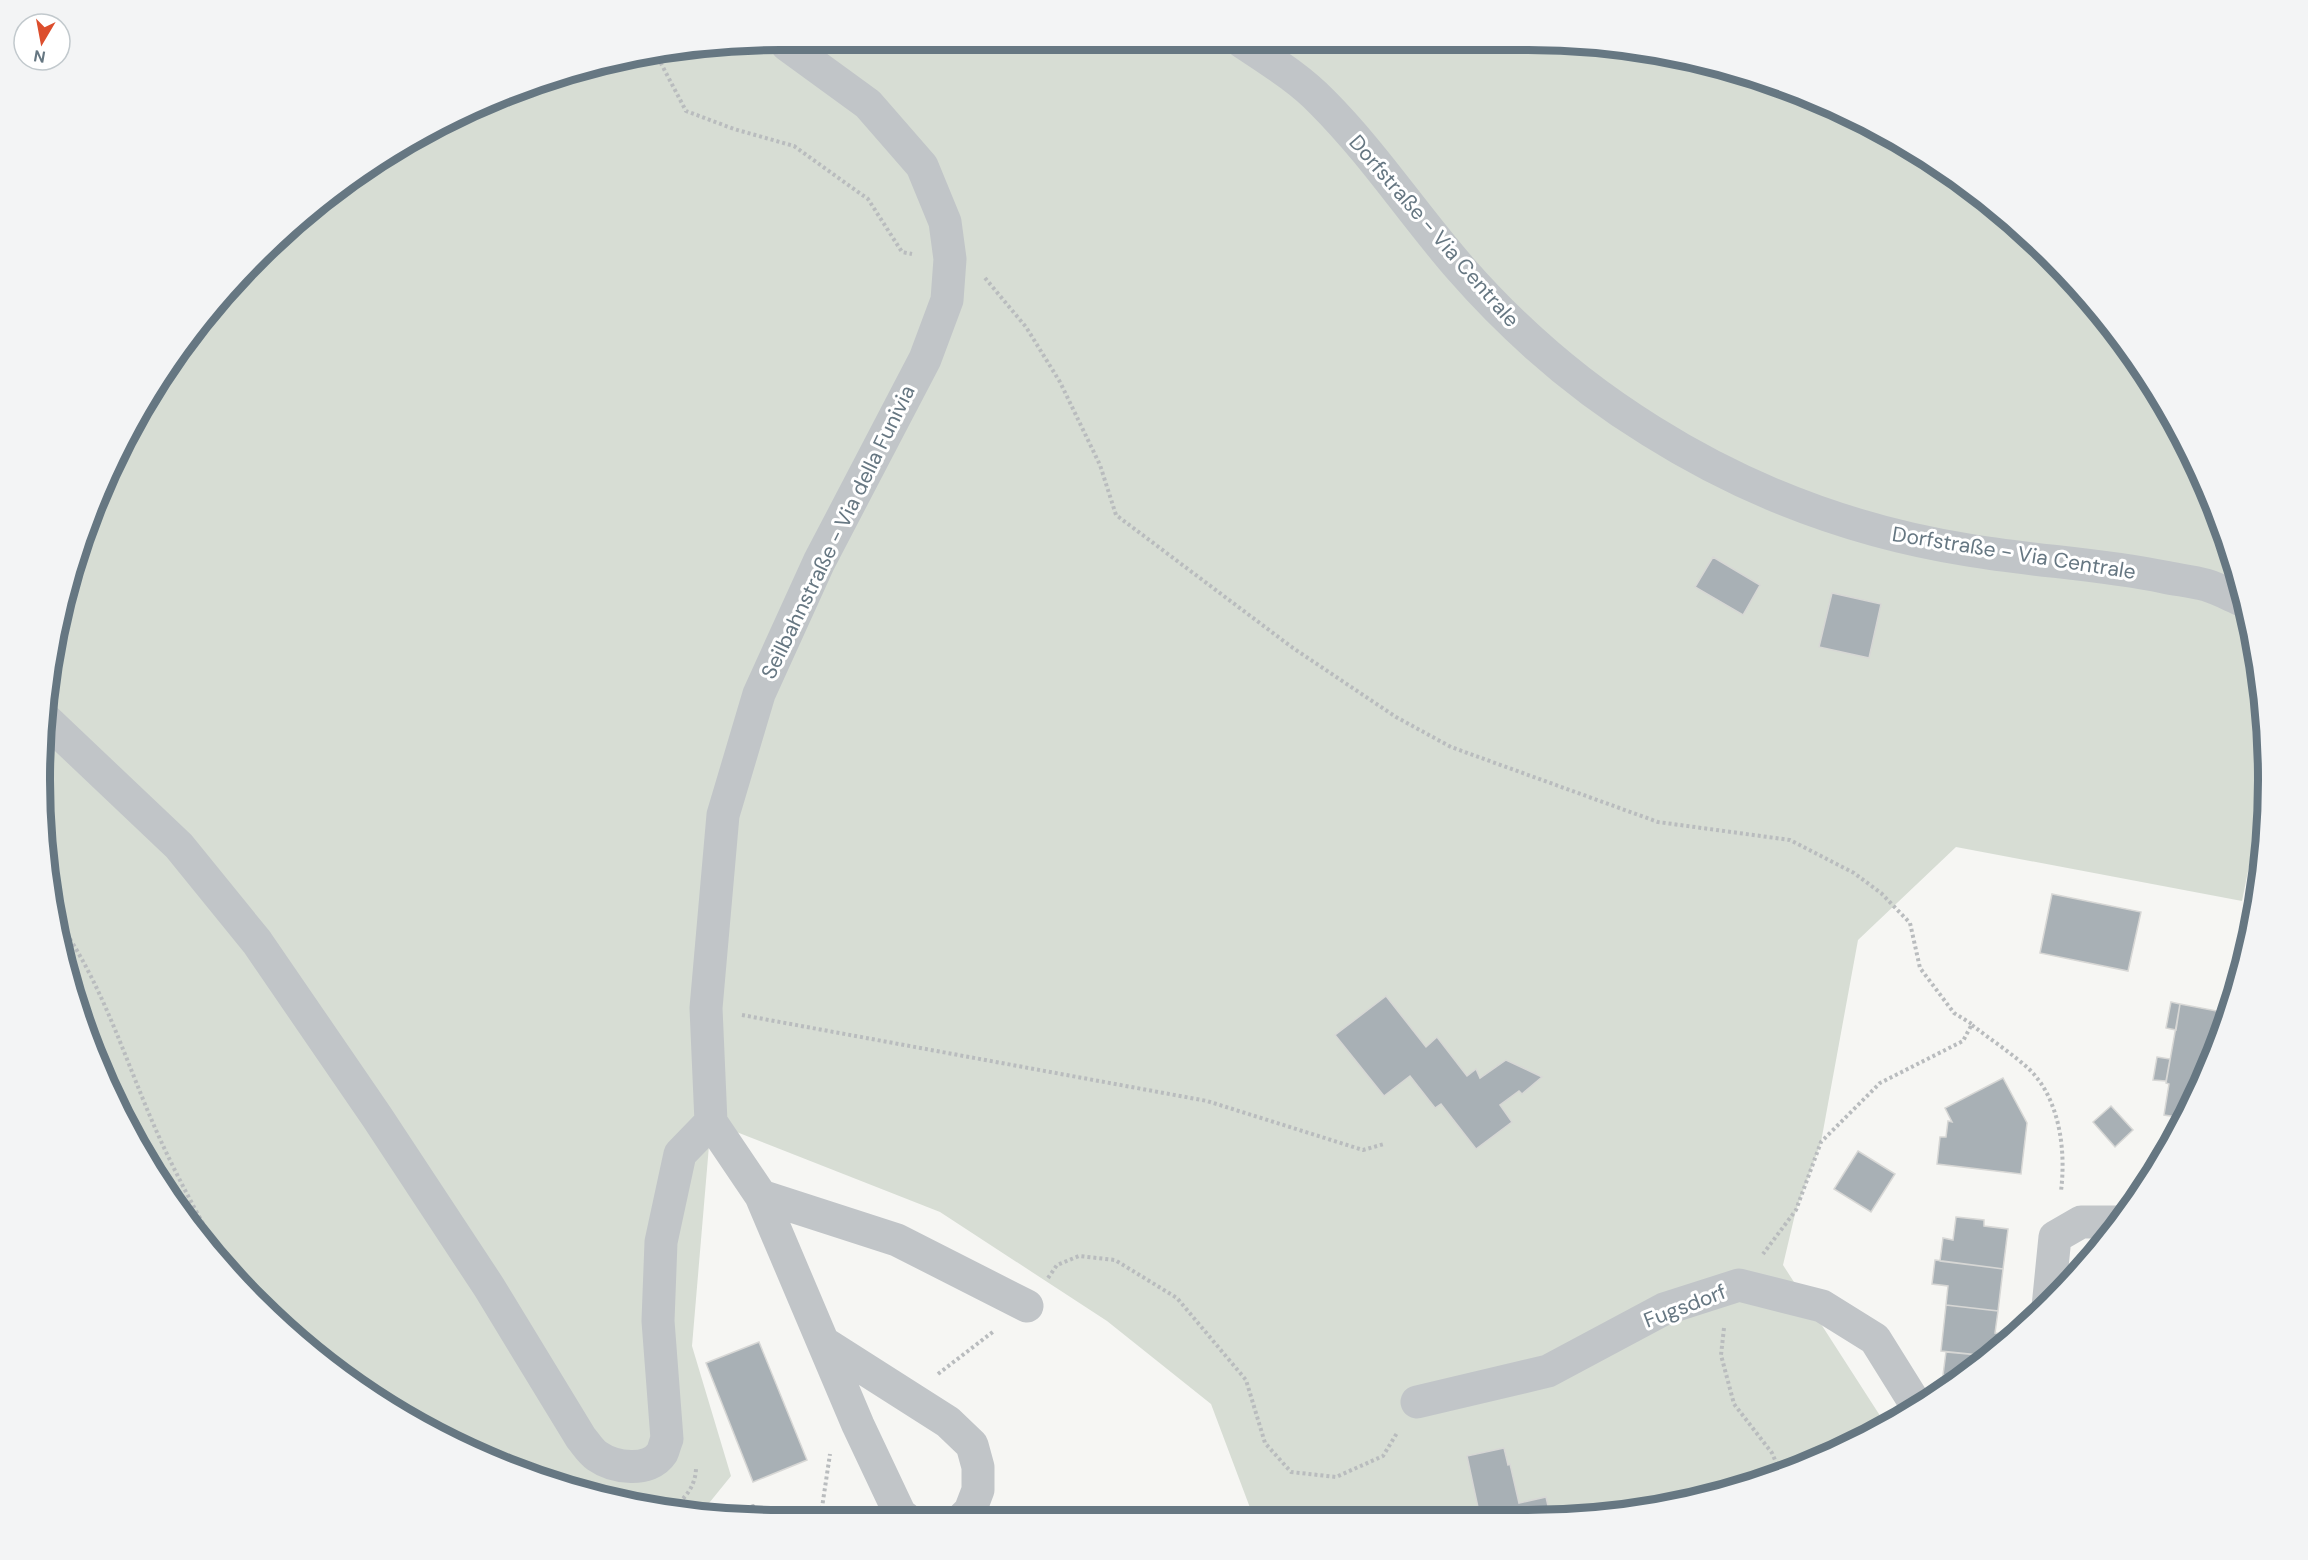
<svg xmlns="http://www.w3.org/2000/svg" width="2308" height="1560" viewBox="0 0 2308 1560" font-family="'DM Sans',sans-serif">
<rect width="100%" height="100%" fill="#f6f6f3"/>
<path fill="#d7ddd4" d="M1528 39 1672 53 1856 116 1979 192 2052 256 2144 368 2212 496 2255 635 2268 772 2242 901 1956 847 1858 940 1821 1142 1796 1210 1783 1265 1886 1425 1812 1464 1673 1507 1528 1521H1255L1211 1404 1107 1321 940 1212 711 1122 692 1346 731 1476 701 1513 636 1507 452 1444 368 1396 256 1304 138 1150 78 1019 53 925 41 731 64 589 95 497 192 329 256 256 368 164 542 78 683 45Z"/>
<path fill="#a8b0b5" stroke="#d7d7d5" stroke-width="1.5" d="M1713 557 1760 585 1743 615 1695 587Z
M1832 593 1881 604 1869 658 1819 647Z
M2052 894 2141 912 2128 971 2040 953Z
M1386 996 1426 1047 1437 1037 1467 1076 1476 1069 1480 1078 1506 1060 1542 1077 1522 1094 1519 1091 1500 1105 1512 1122 1476 1149 1441 1104 1435 1108 1410 1076 1384 1096 1335 1035Z
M2171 1002 2180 1004 2176 1030 2166 1028Z
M2180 1004 2222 1012 2215 1043 2204 1080 2184 1118 2164 1115 2169 1084 2166 1083Z
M2157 1057 2170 1059 2166 1081 2153 1080Z
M2003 1078 2027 1123 2021 1174 1937 1164 1940 1137H1946L1948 1121 1952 1122 1945 1108Z
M2111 1106 2133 1130 2115 1147 2093 1122Z
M1858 1151 1895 1174 1871 1212 1834 1189Z
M1956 1217 1984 1220V1226L2008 1229 2003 1269 1940 1261 1943 1238 1953 1240Z
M1935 1260 2003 1269 1998 1311 1946 1305 1948 1286 1932 1284Z
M1946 1305 1998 1311 1995 1333 2006 1334 2005 1342 1989 1356 1941 1351Z
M759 1342 807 1460 753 1482 706 1363Z
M1946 1352 1989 1356 1955 1383 1956 1377 1943 1375Z
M1504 1448 1508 1465 1510 1464 1519 1503 1546 1497 1551 1519 1479 1521 1477 1512H1479L1467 1456Z"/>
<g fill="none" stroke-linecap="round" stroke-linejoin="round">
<path stroke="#b9bcbe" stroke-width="4" stroke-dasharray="3 3" stroke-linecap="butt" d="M655 52 686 111 734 129 794 146 868 199 902 252 912 254
M985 278 1026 327 1060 382 1100 465 1116 515 1293 648 1396 717 1451 747 1658 822 1790 840 1854 873 1881 893 1910 923 1920 968 1954 1013 1972 1024 1963 1041 1880 1083 1821 1142 1796 1210 1763 1254
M53 914C104 983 125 1062 160 1139 180 1183 204 1226 228 1268
M742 1015 1207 1101 1363 1150 1384 1144
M1972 1025C1991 1040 2013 1054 2030 1070 2060 1100 2066 1151 2061 1191
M1048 1278 1057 1265 1079 1256 1115 1260 1177 1298 1246 1380 1265 1443 1291 1472 1336 1477 1383 1456 1397 1433
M1724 1328 1721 1355 1734 1404 1772 1453 1781 1474
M938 1374 994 1331
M669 1510C684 1500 695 1488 696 1469
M729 1516 753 1506 758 1519
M820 1521 830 1454"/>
<path stroke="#c1c5c8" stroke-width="33" d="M1241 41C1269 60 1299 78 1322 102 1373 153 1413 214 1460 268 1515 331 1580 387 1651 431 1748 492 1855 532 1968 550 2033 561 2100 564 2164 577 2178 580 2192 581 2206 585 2219 589 2232 596 2244 601
M43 717 179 846 257 942 377 1117 489 1287 581 1438C586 1444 591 1452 597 1456 614 1468 649 1473 662 1453 664 1449 665 1443 667 1439L658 1321 661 1242 680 1154 711 1122
M711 1122 706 1008 723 815 759 694 819 562 925 359 947 300 950 259 945 222 922 166 868 104 787 45
M711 1122 761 1196 858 1425 900 1514 909 1521
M761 1196 897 1240 1027 1306
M2048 1307 2055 1237 2081 1222H2119
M824 1343 948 1422 972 1445 978 1467V1490L970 1511 960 1521
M1417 1402 1548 1371 1664 1309 1739 1285 1822 1306 1875 1339 1918 1408"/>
</g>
<g text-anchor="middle" stroke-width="6" stroke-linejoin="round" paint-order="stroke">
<g font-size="21" fill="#667782" stroke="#fff">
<text transform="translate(1434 231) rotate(49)" y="7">Dorfstraße - Via Centrale</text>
<text transform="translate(838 532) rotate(-64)" y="7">Seilbahnstraße - Via della Funivia</text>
<text transform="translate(2014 553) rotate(9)" y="7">Dorfstraße - Via Centrale</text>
<text transform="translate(1685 1306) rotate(-21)" y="7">Fugsdorf</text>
</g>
</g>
<path d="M0 0H2308V1560H0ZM780 50H1528A730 730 0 0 1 2258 780V780A730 730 0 0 1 1528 1510H780A730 730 0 0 1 50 780V780A730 730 0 0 1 780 50Z" fill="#f3f4f5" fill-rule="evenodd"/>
<path fill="none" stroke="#667782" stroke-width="8" d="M780 50H1528A730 730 0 0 1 2258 780V780A730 730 0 0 1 1528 1510H780A730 730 0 0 1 50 780V780A730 730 0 0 1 780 50Z"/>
<g transform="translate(42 42) rotate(190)"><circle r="28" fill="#ffffff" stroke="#c2c9cd" stroke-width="1.5"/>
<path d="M0-4.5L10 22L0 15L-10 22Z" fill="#dc4e2d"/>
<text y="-9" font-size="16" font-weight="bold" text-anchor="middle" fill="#667782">N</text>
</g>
</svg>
